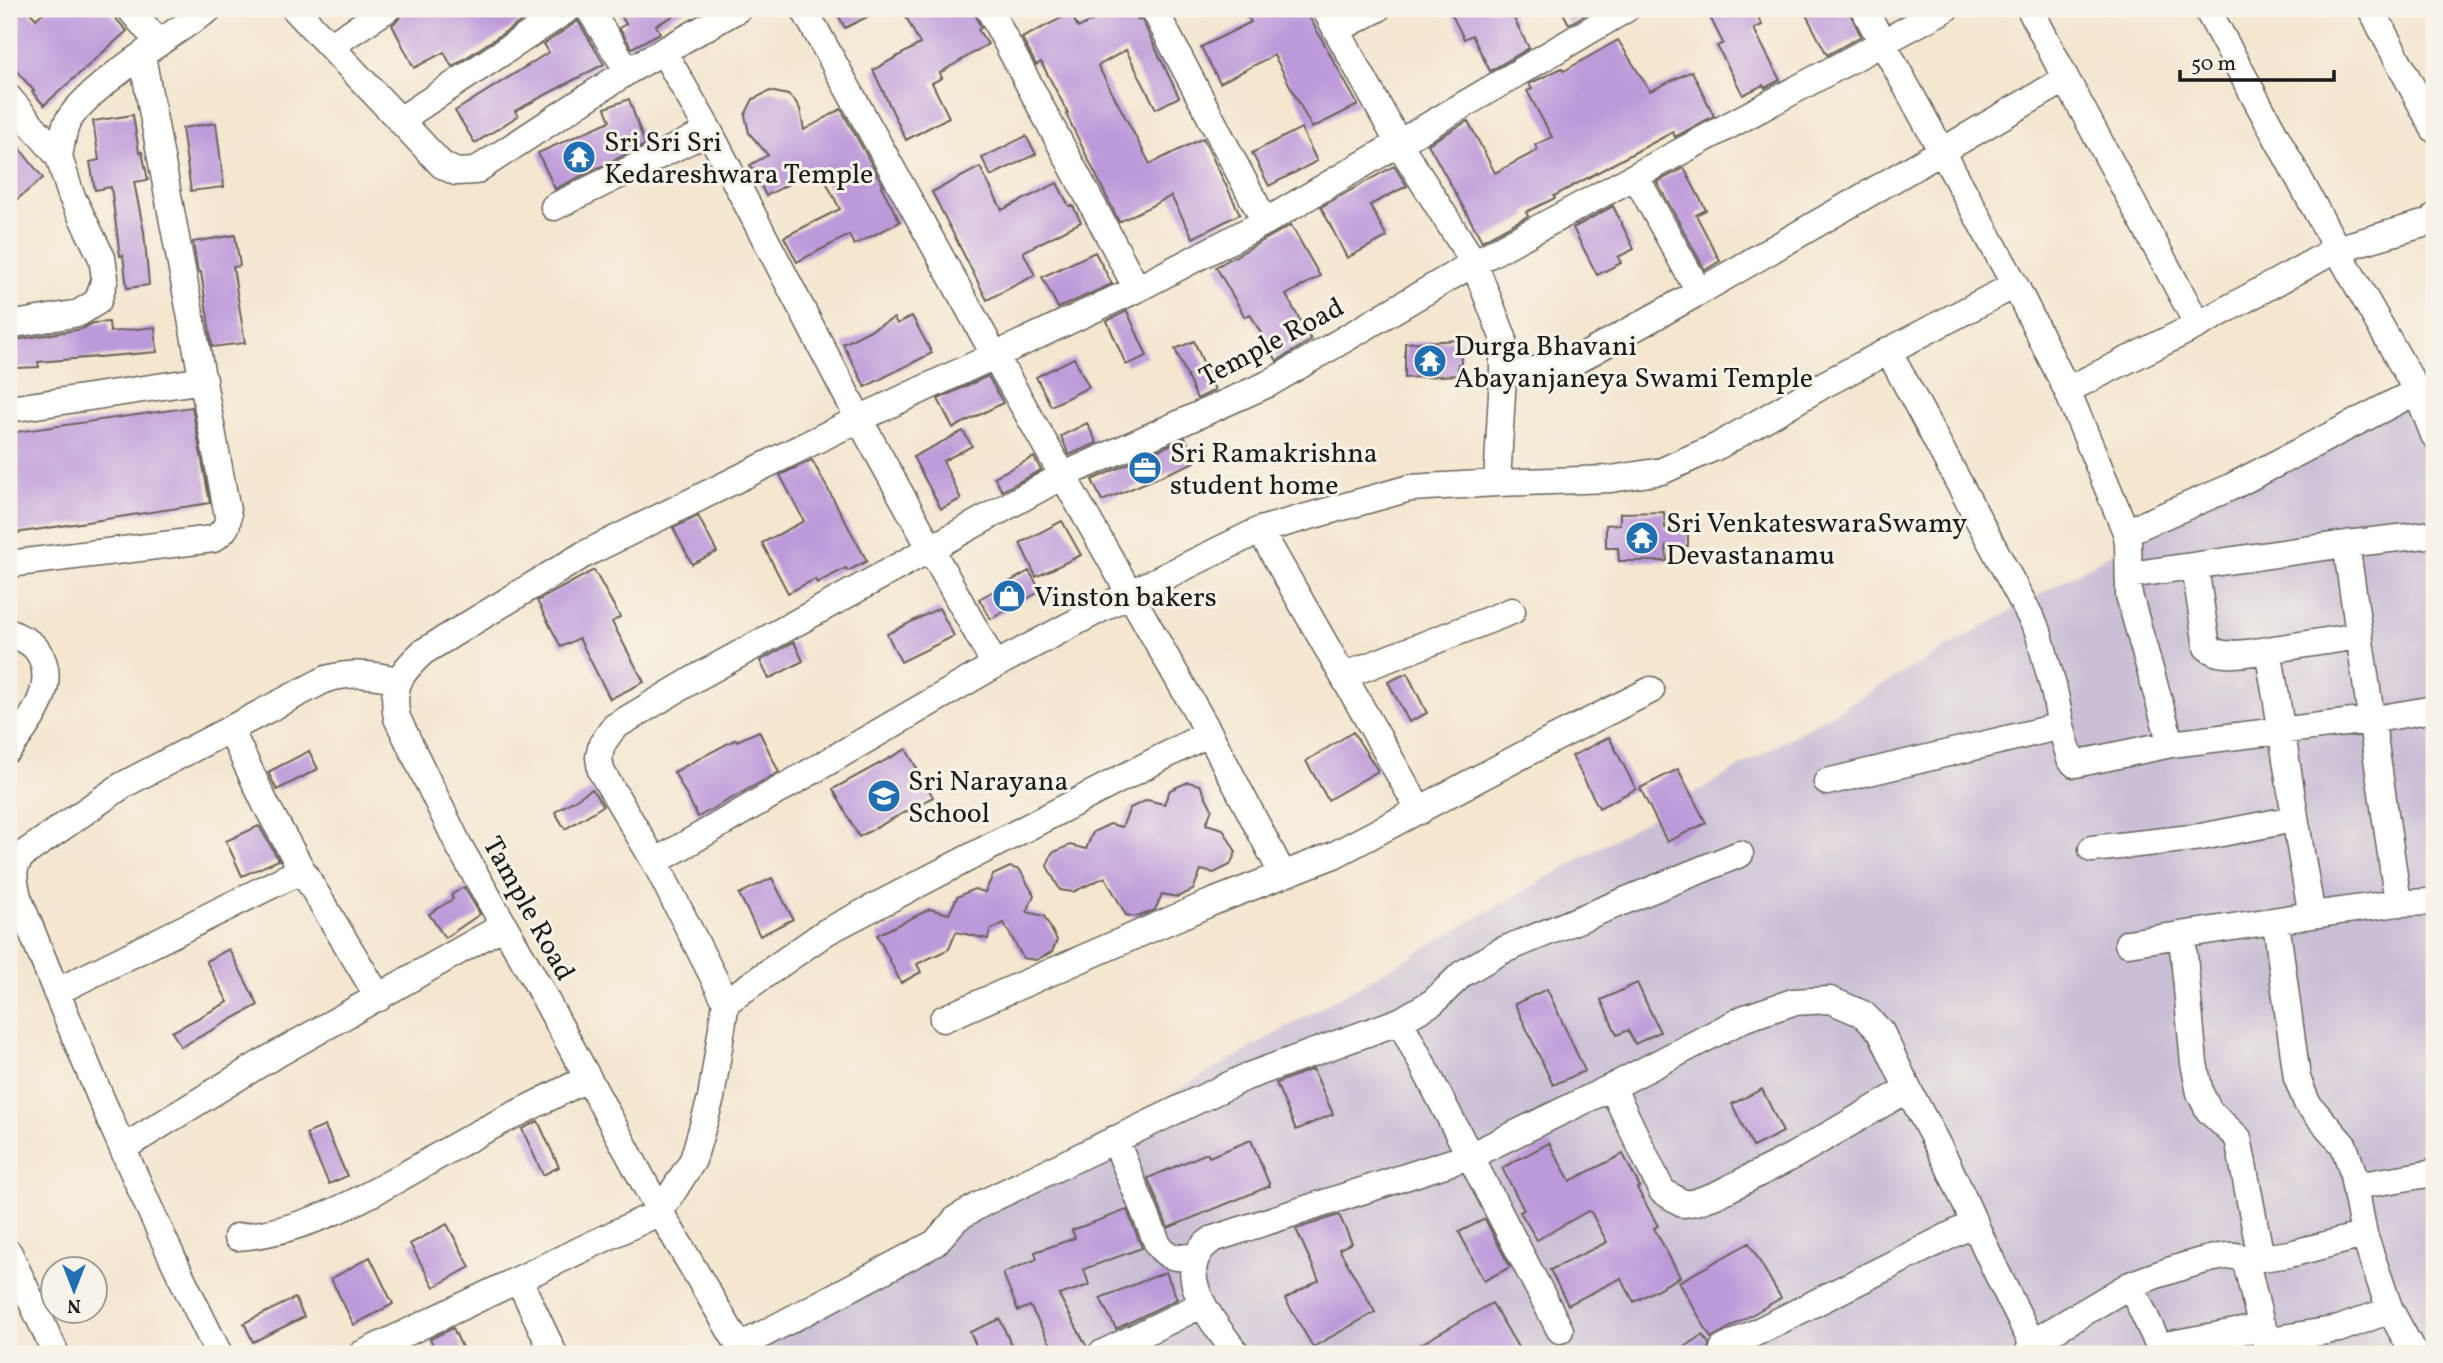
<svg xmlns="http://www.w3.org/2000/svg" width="2443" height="1363" viewBox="0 0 2443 1363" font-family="Vollkorn,serif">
<rect width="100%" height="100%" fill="#f7f3e8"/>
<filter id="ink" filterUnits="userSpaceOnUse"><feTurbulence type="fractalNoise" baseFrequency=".0143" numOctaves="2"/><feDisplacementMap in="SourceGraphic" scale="14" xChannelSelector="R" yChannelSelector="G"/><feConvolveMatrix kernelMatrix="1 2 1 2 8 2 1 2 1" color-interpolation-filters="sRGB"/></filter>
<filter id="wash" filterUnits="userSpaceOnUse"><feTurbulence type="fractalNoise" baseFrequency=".00686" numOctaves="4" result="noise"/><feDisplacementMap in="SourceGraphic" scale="28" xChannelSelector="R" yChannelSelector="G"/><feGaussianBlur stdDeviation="1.57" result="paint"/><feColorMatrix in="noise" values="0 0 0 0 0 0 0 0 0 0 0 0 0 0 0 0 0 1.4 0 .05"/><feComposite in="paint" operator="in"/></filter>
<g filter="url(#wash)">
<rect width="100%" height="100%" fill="#f4e6cf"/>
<path fill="#cbbfd5" d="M2434 275V1354H719L2129 543 2433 370Z"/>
<g id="blocks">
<path fill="#bd99da" d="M9 9H27L36 19 47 9H107L127 31 44 105 32 92 34 91 9 62Z
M403 9H540L452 67 444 52 414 68 392 25 401 17Z
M617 9H687L656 25 660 33 632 48 619 28 626 24Z
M835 9H883L845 28Z
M902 9H973L981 28 978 30 988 44 940 73 942 78 932 83 949 117 906 140 873 70 920 44Z
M1115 9H1133L1138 20 1141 18 1179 97 1156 109 1126 50 1098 66 1150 164 1203 138 1240 214 1193 238 1171 196 1119 222 1066 114 1068 113 1041 62 1036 65 1022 38 1071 13 1078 28Z
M1243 9H1305L1358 105 1312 128 1274 55 1220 83 1201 47 1251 22Z
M1449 9H1509L1529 48 1490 71 1472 35 1464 39Z
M1561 9H1595L1569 24Z
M1706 9H1754L1762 25 1754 29 1780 80 1765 88 1763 85 1743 95 1717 46 1723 43Z
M1803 9H1848L1861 36 1827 55Z
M578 21 604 64 515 111 518 116 475 143 455 111 549 52 544 44Z
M1618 40 1650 91 1692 71 1714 116 1675 137 1673 132 1628 156 1554 196 1555 198 1526 212 1528 216 1482 241 1428 144 1468 121 1495 173 1538 150 1535 145 1552 137 1527 91 1532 89 1529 84 1562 68 1564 71Z
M770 91 788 95 795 101 800 109 804 130 841 109 883 185 881 186 900 222 854 245 849 235 797 262 784 237 840 209 819 168 766 196 750 165 768 155 749 133 745 115 753 99Z
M629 99 645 145 555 189 538 153 610 121 605 108Z
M133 115 139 152H142L148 180 134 182 144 232 149 285 127 288 123 255 120 256 111 187 95 190 90 162 99 160 93 121Z
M216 123 224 187 191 191 182 128Z
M1301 128 1317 161 1269 186 1252 153Z
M9 135 43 178 9 206Z
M1026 136 1036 154 991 176 982 158Z
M1394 166 1407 186 1370 205 1387 237 1347 258 1321 207Z
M980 167 1002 210 1057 183 1069 206H1073L1081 222 1023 252 1035 275 987 300 932 192Z
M1684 168 1706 210 1696 215 1720 261 1705 270 1657 182Z
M1613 206 1634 249 1618 257 1621 263 1597 275 1573 228Z
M1291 225 1320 276 1286 295 1311 340 1277 361 1250 314 1245 317 1216 267Z
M235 235 240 266 233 267 245 343 212 347 201 272H198L193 242Z
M1095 252 1112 284 1058 308 1042 277Z
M1127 311 1147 356 1126 365 1107 321Z
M912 316 932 353 865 387 843 344 894 318 897 324Z
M109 322 110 332 155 327 157 352 38 362 39 367 17 368 15 340 82 329 93 323Z
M1460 340 1461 364H1458V375L1405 378V343Z
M1194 341 1215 390 1197 399 1175 349Z
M1074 358 1089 387 1051 406 1036 377Z
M988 376 1003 403 953 428 938 399Z
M192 407 210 503 9 534V433Z
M1087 423 1097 443 1069 455 1061 436Z
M963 431 972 446 943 461 961 499 941 509 913 457Z
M1185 438 1195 462 1102 501 1092 480Z
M1034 457 1041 470 1002 491 994 477Z
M812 460 867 561 848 571 846 568 817 583 815 579 788 593 762 543 804 521 780 475Z
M1664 512 1665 528H1688V546H1666L1667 561H1619L1618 548H1606V525L1620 524V513Z
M698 516 717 552 692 564 673 528Z
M1062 521 1081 555 1036 577 1020 543Z
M594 570 620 617 612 622 644 682 610 699 579 638 561 647 537 601Z
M1029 571 1041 591 991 619 979 599Z
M939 608 954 636 901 662 887 634Z
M794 642 803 661 769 679 760 661Z
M1407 673 1427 713 1409 722 1388 682Z
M759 731 779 772 698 817 674 772 736 739 737 741Z
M1353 732 1378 771 1328 800 1306 761Z
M1609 737 1636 789 1599 808 1572 756Z
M906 749 933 797 859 837 833 789Z
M309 751 318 769 277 790 268 772Z
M1678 769 1706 823 1667 842 1640 788Z
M1188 782 1200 785 1212 809 1206 824 1223 829 1236 852 1230 865 1214 873 1201 870 1193 890 1177 897 1162 894 1155 910 1137 917 1126 915 1105 877 1073 892 1060 890 1047 866 1052 853 1070 845 1086 849 1093 832 1110 824 1122 827 1130 808 1147 800 1164 804 1170 790Z
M592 789 603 806 565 829 555 812Z
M259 826 279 860 242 876 226 841Z
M1010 867 1020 870 1034 895 1027 912 1044 916 1057 940 1052 952 1036 960 1023 958 1004 923 990 930 988 939 956 932 949 949 917 964 921 972 901 983 877 935 930 909 949 914 957 897 974 889 985 892 993 875Z
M772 878 793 919 760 936 739 894Z
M464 887 480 914 445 938 429 914 453 899 451 895Z
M229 949 258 1005 181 1047 172 1032 228 1002 206 961Z
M1637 983 1660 1032 1635 1044 1628 1030 1617 1035 1601 1000Z
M1547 989 1585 1071 1553 1085 1515 1004Z
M1313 1069 1333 1114 1296 1130 1276 1083Z
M1762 1089 1783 1132 1753 1147 1732 1104Z
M538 1121 559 1167 543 1175 522 1129Z
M325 1126 347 1176 329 1184 306 1134Z
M1251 1140 1270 1186 1168 1228 1148 1178 1207 1153 1209 1157Z
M1549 1143 1570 1181 1623 1154 1640 1187 1637 1188 1658 1226 1654 1228 1680 1277 1634 1302 1621 1278 1568 1305 1550 1270 1607 1242 1591 1212 1588 1211 1537 1240 1520 1212 1524 1210 1502 1168Z
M1127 1210 1142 1248 1084 1269 1089 1285 1059 1295 1087 1347 1085 1354H1056L1030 1306 1018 1311 1003 1273 1037 1259 1035 1252 1075 1238 1072 1230Z
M1339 1215 1352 1243 1339 1249 1375 1312 1313 1347 1285 1299 1319 1280 1296 1229Z
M1485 1219 1510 1267 1484 1281 1459 1232Z
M447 1224 470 1267 434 1287 410 1244Z
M1749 1243 1781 1298 1711 1338 1679 1282Z
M370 1257 393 1304 354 1325 331 1279Z
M1166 1272 1177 1299 1116 1329 1100 1298Z
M295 1298 304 1317 253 1342 244 1323Z
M1492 1303 1522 1354H1404Z
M1000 1319 1015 1354H980L970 1332Z
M453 1328 465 1354H437L430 1339Z
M1703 1335 1709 1344 1708 1354H1674Z"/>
</g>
</g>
<g filter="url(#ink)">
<use href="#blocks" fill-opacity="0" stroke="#68635b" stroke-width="2"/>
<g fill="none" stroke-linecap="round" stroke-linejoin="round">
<defs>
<path id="minor" d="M130 9 159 43
M295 9 442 165 456 172 475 171 628 71 738 9
M589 9 628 71
M989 9 1137 289
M1154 9 1265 222
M1325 9 1398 142 1474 263 1503 337V375L1570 364 1699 292
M1864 9 2015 285 2067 390 2126 532 2128 542 2129 595 2171 744
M2207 9 2337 249 2417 391 2434 435
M2371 9 2434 129
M1336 30 1377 9
M330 46 387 9
M663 51 709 131 859 419 995 665
M2066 79 2198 325
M9 98 59 157 71 195 102 258 105 278 98 301 79 313 9 325
M400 120 568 9
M59 157C61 147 62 135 66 125 81 91 176 32 209 9
M1636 177 1699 292 2066 79 2030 9
M554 207 709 131
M1888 350 2038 631 2054 690 2061 726 2070 759 2075 764 2171 744 2370 720 2434 709
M2067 390 2198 325 2337 249 2430 222 2434 217
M9 409 204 380
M1497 483 1503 375
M1260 530 1420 811
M2126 532 2229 488 2417 391
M2346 544 2398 903
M9 564 213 539C223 532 228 528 228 516L142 56
M2195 567 2207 647C2219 657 2233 654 2247 653L2359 636
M2129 575 2346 544 2434 534
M9 632C18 637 31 641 37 650 61 683 29 724 9 749
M2268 650C2284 738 2295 827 2312 915
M1343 676 1512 611
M230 729 266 805 302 870 379 998
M1209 733 1283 875
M1827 782 2061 726
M2092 849 2201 837 2294 819
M655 862 995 665 1131 593 1260 530 1410 488 1497 483 1611 479 1662 471 1718 446 1825 384 2015 285
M2276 922 2297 1078 2307 1103 2344 1146 2352 1170 2364 1235 2390 1310 2414 1354
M2182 935 2194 1063 2200 1093 2209 1111 2238 1138 2261 1258
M2128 943 2312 915 2398 903 2434 902
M56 992 302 870
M726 1002 655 862 601 771 599 757 602 744 614 727 696 678 1064 475 1268 384 1474 263 1945 9
M943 1019 1210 903 1334 855 1538 747 1651 690
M1400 1021 1433 1002 1462 974 1501 951 1740 854
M1612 1087 1662 1191 1684 1204 1696 1202 1716 1195 1793 1156 1908 1089
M1115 1139 1158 1245C1168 1259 1178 1258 1194 1257
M123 1148 258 1065 503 926
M2355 1186 2434 1173
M237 1237C325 1231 401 1175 477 1134 513 1115 551 1097 588 1078
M9 1253 56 1354
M2246 1260 2290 1254 2364 1235
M519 1280 554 1354
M2265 1341 2339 1329 2390 1310
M2160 1346 2263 1327
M739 1347 935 1243 957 1218 985 1202 1246 1077 1400 1021 1560 1330
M1723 1349 1975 1223
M219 1354C144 1205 80 1052 18 897 14 879 10 866 25 853L123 785 326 679C352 672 372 674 398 680
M362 1354 660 1212 693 1160 711 1098 726 1002 826 932 1209 733 995 356 804 9
M744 1354 660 1212 535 980 459 846 397 718C391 686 399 674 423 652L583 555 859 419 1137 289 1265 222 1626 9
M1101 1354 1201 1305
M1237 1354C1215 1324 1166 1269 1213 1239L1470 1156 1612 1087 1745 1018 1793 1002 1830 1000 1863 1014 1881 1032 1908 1089 1948 1165 1997 1273 2032 1343
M2028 1354 2032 1343 2130 1285
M2163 1354 2130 1285C2150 1277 2216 1253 2236 1256 2242 1257 2245 1261 2247 1266L2268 1354"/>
</defs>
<use href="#minor" stroke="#68635b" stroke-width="29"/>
<use href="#minor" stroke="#fff" stroke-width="26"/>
</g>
</g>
<defs>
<symbol id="temple-disc" viewBox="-11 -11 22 22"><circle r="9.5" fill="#1f6fb2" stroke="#f7f3e8"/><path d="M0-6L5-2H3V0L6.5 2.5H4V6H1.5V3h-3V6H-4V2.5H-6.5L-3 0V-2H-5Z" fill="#fff"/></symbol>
<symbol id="office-disc" viewBox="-11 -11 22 22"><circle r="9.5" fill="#1f6fb2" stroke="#f7f3e8"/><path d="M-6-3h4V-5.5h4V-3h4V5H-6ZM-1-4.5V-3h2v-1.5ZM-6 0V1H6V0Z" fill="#fff"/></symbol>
<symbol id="shop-disc" viewBox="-11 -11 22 22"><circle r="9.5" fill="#1f6fb2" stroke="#f7f3e8"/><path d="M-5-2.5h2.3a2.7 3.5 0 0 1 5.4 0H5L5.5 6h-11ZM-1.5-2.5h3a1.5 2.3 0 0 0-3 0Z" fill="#fff"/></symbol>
<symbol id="school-disc" viewBox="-11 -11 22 22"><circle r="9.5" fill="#1f6fb2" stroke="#f7f3e8"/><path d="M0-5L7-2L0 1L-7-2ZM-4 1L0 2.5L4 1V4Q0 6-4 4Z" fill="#fff"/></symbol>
</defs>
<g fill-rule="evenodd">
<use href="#temple-disc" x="560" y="138" width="38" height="38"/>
<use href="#temple-disc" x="1411" y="342" width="38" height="38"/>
<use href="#office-disc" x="1126" y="449" width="38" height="38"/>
<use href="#temple-disc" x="1623" y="519" width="38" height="38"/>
<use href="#shop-disc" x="990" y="577" width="38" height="38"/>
<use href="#school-disc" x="865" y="777" width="38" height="38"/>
</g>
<g text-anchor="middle" stroke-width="6" stroke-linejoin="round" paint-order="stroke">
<g font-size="28" fill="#1c1c1c" stroke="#f7f3e8" text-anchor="start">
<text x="604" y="151">Sri Sri Sri<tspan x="604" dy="32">Kedareshwara Temple</tspan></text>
<text x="1454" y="355">Durga Bhavani<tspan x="1454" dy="32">Abayanjaneya Swami Temple</tspan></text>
<text x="1170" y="462">Sri Ramakrishna<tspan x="1170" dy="32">student home</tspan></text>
<text x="1666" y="532">Sri VenkateswaraSwamy<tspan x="1666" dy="32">Devastanamu</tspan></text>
<text x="1034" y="606">Vinston bakers</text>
<text x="908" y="790">Sri Narayana<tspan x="908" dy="32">School</tspan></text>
</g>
<g font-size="28" fill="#1c1c1c" stroke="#f7f3e8">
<text transform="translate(1271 341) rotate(-28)" y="10">Temple Road</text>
<text transform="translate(530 908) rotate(61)" y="10">Tample Road</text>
</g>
</g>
<rect width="2443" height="1363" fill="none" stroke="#f7f3e8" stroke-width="35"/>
<g transform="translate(74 1290) rotate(180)"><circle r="33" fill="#f7f3e8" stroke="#9f9d96" stroke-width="2"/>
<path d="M0-5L12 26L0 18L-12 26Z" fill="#1f6fb2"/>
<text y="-10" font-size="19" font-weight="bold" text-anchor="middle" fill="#1c1c1c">N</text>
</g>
<path d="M2180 70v10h154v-10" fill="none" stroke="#1c1c1c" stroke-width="3.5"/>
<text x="2191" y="70" font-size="21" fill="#1c1c1c" stroke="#f7f3e8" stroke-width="5" paint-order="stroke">50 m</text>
</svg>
